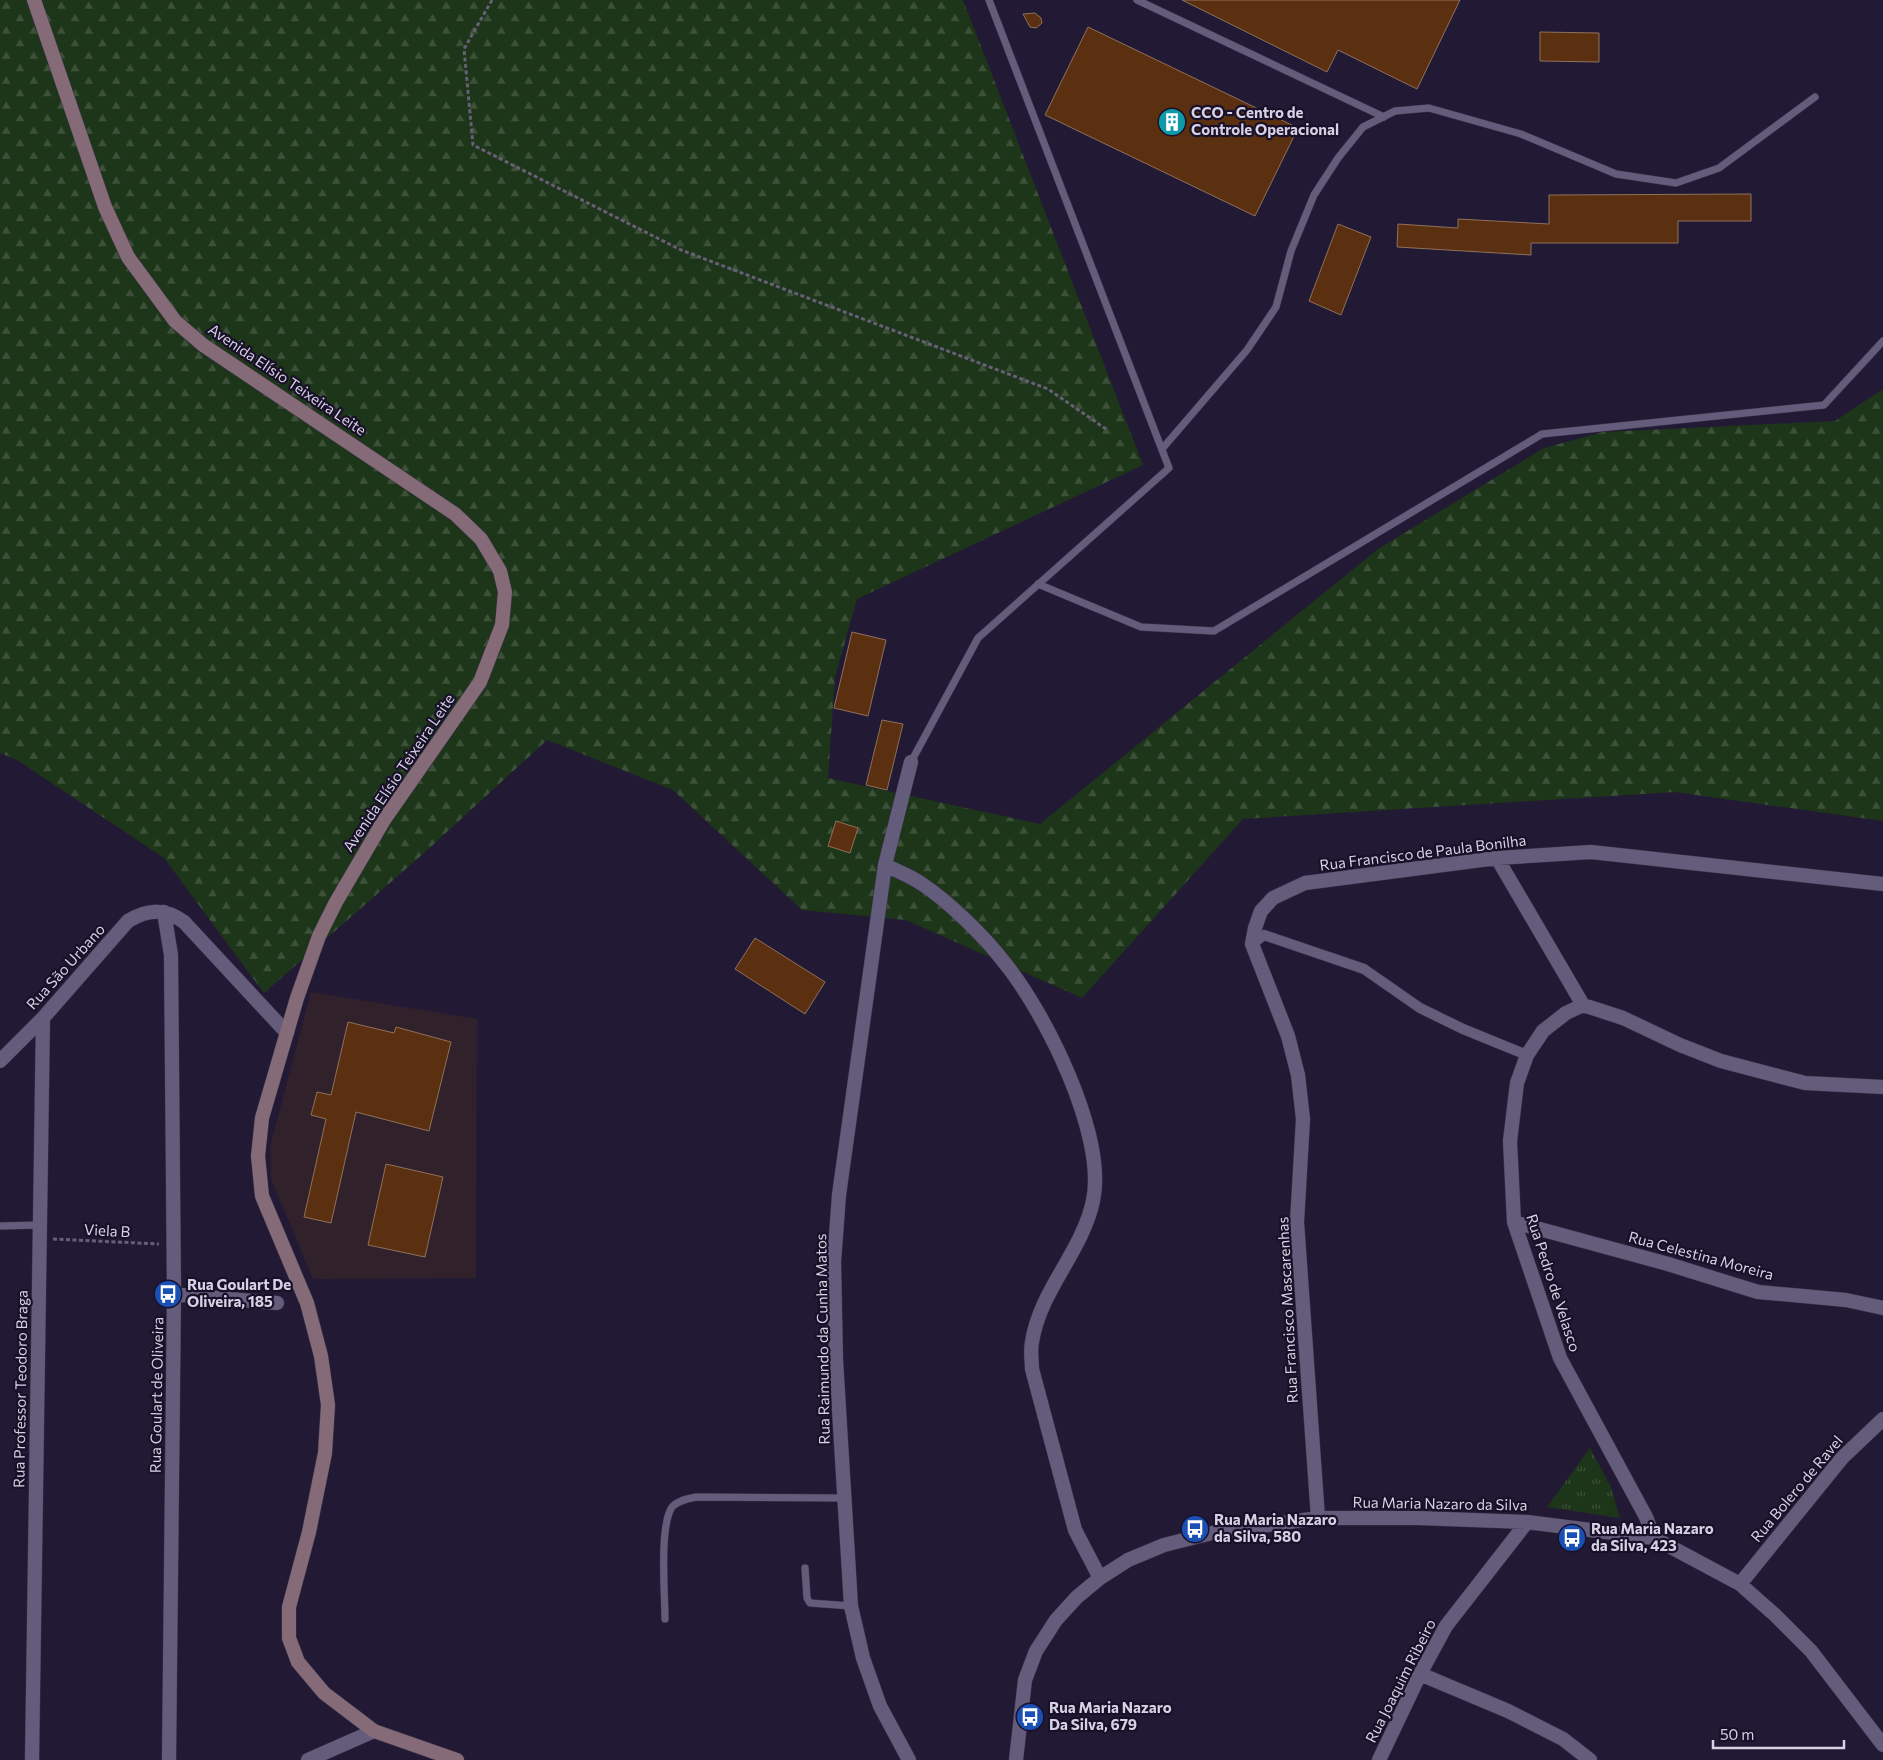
<svg xmlns="http://www.w3.org/2000/svg" width="1883" height="1760" viewBox="0 0 1883 1760" font-family="Commissioner,sans-serif">
<defs>
<pattern id="grass-tufts" width="24" height="20" patternUnits="userSpaceOnUse" patternTransform="scale(1.25)"><rect width="24" height="20" fill="#1d3518"/><path d="M3 7l-1-3M5 7V3M7 7l1-3M15 17l-1-3M17 17v-4M19 17l1-3" fill="none" stroke="#3d5139"/></pattern>
<pattern id="forest-firs" width="22" height="20" patternUnits="userSpaceOnUse" patternTransform="scale(1.25)"><rect width="22" height="20" fill="#1d3518"/><path d="M5 1l3.5 6h-7zM16 11l3.5 6h-7z" fill="#3d5139"/></pattern>
</defs>
<rect width="100%" height="100%" fill="#221a34"/>
<path fill="#31212b" d="M311 992 477 1019 476 1278 313 1279 271 1179 270 1147Z"/>
<path fill="url(#grass-tufts)" d="M1590 1448 1611 1487 1620 1518 1547 1507Z"/>
<path fill="url(#forest-firs)" d="M0 0H963L1143 465 857 599 835 677 828 778 1040 824 1378 549 1544 448 1603 432 1835 421 1883 389V821L1675 792 1243 819 1082 998 906 920 802 910 673 790 547 740 423 854 264 993 164 858 17 760 0 753Z"/>
<path fill="#5b3010" stroke="#8f705c" d="M1182 0H1460L1417 89 1338 50 1327 72Z
M1035 13 1041 18 1042 23 1036 28 1030 27 1023 14Z
M1088 27 1298 128 1255 216 1045 115Z
M1540 32 1599 33V62L1540 61Z
M1751 194V221H1678V243H1531V255L1397 247 1398 224 1458 228V219L1549 224V195Z
M1338 224 1371 237 1341 315 1309 301Z
M852 632 886 640 868 716 834 708Z
M882 720 903 724 887 790 866 785Z
M836 821 858 828 850 853 828 846Z
M755 938 825 982 805 1014 735 969Z
M348 1022 394 1033 396 1027 451 1042 429 1131 356 1112 331 1223 304 1217 326 1119 311 1115 317 1092 331 1095Z
M386 1164 443 1177 425 1257 368 1245Z"/>
<g fill="none" stroke-linecap="round" stroke-linejoin="round">
<defs>
<path id="service" d="M1137 0 1384 117
M1162 449 1247 350 1276 307 1291 251 1314 195 1338 158 1363 127 1395 111 1429 108 1521 134 1616 174 1676 183 1719 168 1815 97
M1038 584 1141 627 1214 631 1542 434 1824 405 1883 341
M911 762 978 638 1169 468 989 0
M0 1226 40 1225
M805 1568 807 1598 810 1603 851 1606
M665 1619C665 1594 659 1527 672 1507 678 1500 688 1499 696 1497L844 1498"/>
<path id="pedestrian" d="M1252 944 1264 935 1364 969 1420 1008 1463 1029 1527 1055"/>
<path id="minor" d="M1497 858 1583 1005 1566 1013 1543 1031 1527 1055 1517 1083 1510 1141 1514 1222 1560 1358 1646 1517 1654 1538
M885 865C897 871 911 876 922 884 948 901 985 937 1004 962 1045 1012 1107 1136 1093 1201 1082 1252 1040 1290 1032 1342 1030 1351 1032 1360 1032 1369L1075 1530 1100 1578
M164 912 171 955 174 1294 169 1760
M1583 1005 1623 1018 1680 1045 1721 1061 1805 1083 1883 1087
M0 1061 43 1018 128 921C148 909 165 908 184 922L287 1033
M1514 1222 1668 1264 1758 1292 1846 1300 1883 1308
M174 1294 277 1303
M1318 1518 1297 1222 1303 1119 1298 1075 1288 1036 1252 944 1255 928 1261 911 1273 898 1305 883 1497 858 1591 852 1883 884
M1740 1584 1842 1458 1883 1419
M1420 1674 1508 1711 1563 1739 1590 1760
M32 1760 43 1018
M308 1760 374 1731
M909 1760 880 1706 863 1658 851 1606 836 1360 834 1262 839 1195 885 865 911 762
M1016 1760 1025 1680 1036 1651 1056 1620 1077 1597 1100 1578 1128 1560 1164 1545 1212 1533 1318 1518H1418L1527 1522 1654 1538 1740 1584 1775 1615 1811 1651 1883 1745
M1379 1760 1420 1674 1446 1626 1527 1522"/>
<path id="secondary" d="M34 0 105 207 128 257 175 321 203 345 455 514 481 539 500 571 505 592 502 625 480 682 384 820 336 902 319 936 297 998 262 1118 258 1156 262 1196 307 1303 321 1356 328 1405 325 1453 309 1532 289 1607V1638L298 1662 324 1693 374 1731 457 1760"/>
</defs>
<use href="#service" stroke="#3c354b" stroke-width="8"/>
<use href="#pedestrian" stroke="#3c354b" stroke-width="11"/>
<use href="#minor" stroke="#3c354b" stroke-width="15"/>
<use href="#secondary" stroke="#3c354b" stroke-width="15"/>
<path stroke="#665f76" stroke-width="3" stroke-dasharray="4 2.5" stroke-linecap="butt" d="M492 0 464 49 473 145 681 250 1048 389 1106 429
M53 1239 159 1244"/>
<use href="#service" stroke="#645c7b" stroke-width="7"/>
<use href="#pedestrian" stroke="#645c7b" stroke-width="10"/>
<use href="#minor" stroke="#645c7b" stroke-width="14"/>
<use href="#secondary" stroke="#856a77" stroke-width="14"/>
</g>
<defs>
<symbol id="building-disc" viewBox="-11 -11 22 22"><circle r="9.5" fill="#0f9aa8" stroke="#19102a"/><path d="M-4-6H4V6H1V3H-1V6H-4ZM-2.5-4.3h1.7v1.8h-1.7ZM.8-4.3h1.7v1.8H.8ZM-2.5-1h1.7V.8h-1.7ZM.8-1h1.7V.8H.8Z" fill="#fff"/></symbol>
<symbol id="bus-disc" viewBox="-11 -11 22 22"><circle r="9.5" fill="#1a4fb4" stroke="#19102a"/><path d="M-5-6H5V4H4V6H2V4H-2V6H-4V4H-5ZM-3.5-4V0h7V-4ZM-3.5 1.2v1.5H-2V1.2ZM2 1.2v1.5H3.5V1.2Z" fill="#fff"/></symbol>
</defs>
<g fill-rule="evenodd">
<use href="#building-disc" x="1156" y="106" width="32" height="32"/>
<use href="#bus-disc" x="152" y="1278" width="32" height="32"/>
<use href="#bus-disc" x="1179" y="1513" width="32" height="32"/>
<use href="#bus-disc" x="1556" y="1522" width="32" height="32"/>
<use href="#bus-disc" x="1014" y="1701" width="32" height="32"/>
</g>
<g text-anchor="middle" stroke-width="4.5" stroke-linejoin="round" paint-order="stroke">
<g font-size="15" font-weight="bold" fill="#d6d1e3" stroke="#19102a" text-anchor="start">
<text x="1191" y="118">CCO - Centro de<tspan x="1191" dy="17">Controle Operacional</tspan></text>
<text x="187" y="1290">Rua Goulart De<tspan x="187" dy="17">Oliveira, 185</tspan></text>
<text x="1214" y="1525">Rua Maria Nazaro<tspan x="1214" dy="17">da Silva, 580</tspan></text>
<text x="1591" y="1534">Rua Maria Nazaro<tspan x="1591" dy="17">da Silva, 423</tspan></text>
<text x="1049" y="1713">Rua Maria Nazaro<tspan x="1049" dy="17">Da Silva, 679</tspan></text>
</g>
<g font-size="15" fill="#d6d1e3" stroke="#19102a">
<text transform="translate(287 380) rotate(34)" y="5">Avenida Elísio Teixeira Leite</text>
<text transform="translate(399 773) rotate(-56)" y="5">Avenida Elísio Teixeira Leite</text>
<text transform="translate(1423 853) rotate(-7)" y="5">Rua Francisco de Paula Bonilha</text>
<text transform="translate(66 967) rotate(-48)" y="5">Rua São Urbano</text>
<text transform="translate(107 1231) rotate(3)" y="5">Viela B</text>
<text transform="translate(1701 1256) rotate(15)" y="5">Rua Celestina Moreira</text>
<text transform="translate(1553 1283) rotate(72)" y="5">Rua Pedro de Velasco</text>
<text transform="translate(1288 1310) rotate(-93)" y="5">Rua Francisco Mascarenhas</text>
<text transform="translate(823 1339) rotate(-91)" y="5">Rua Raimundo da Cunha Matos</text>
<text transform="translate(21 1389) rotate(-89)" y="5">Rua Professor Teodoro Braga</text>
<text transform="translate(157 1395) rotate(-89)" y="5">Rua Goulart de Oliveira</text>
<text transform="translate(1797 1489) rotate(-50)" y="5">Rua Bolero de Ravel</text>
<text transform="translate(1440 1504) rotate(1)" y="5">Rua Maria Nazaro da Silva</text>
<text transform="translate(1401 1681) rotate(-63)" y="5">Rua Joaquim Ribeiro</text>
</g>
</g>
<path d="M1713 1740v8h131v-8" fill="none" stroke="#d6d1e3" stroke-width="2.5"/>
<text x="1720" y="1740" font-size="15" fill="#d6d1e3" stroke="#19102a" stroke-width="4" paint-order="stroke">50 m</text>
</svg>
